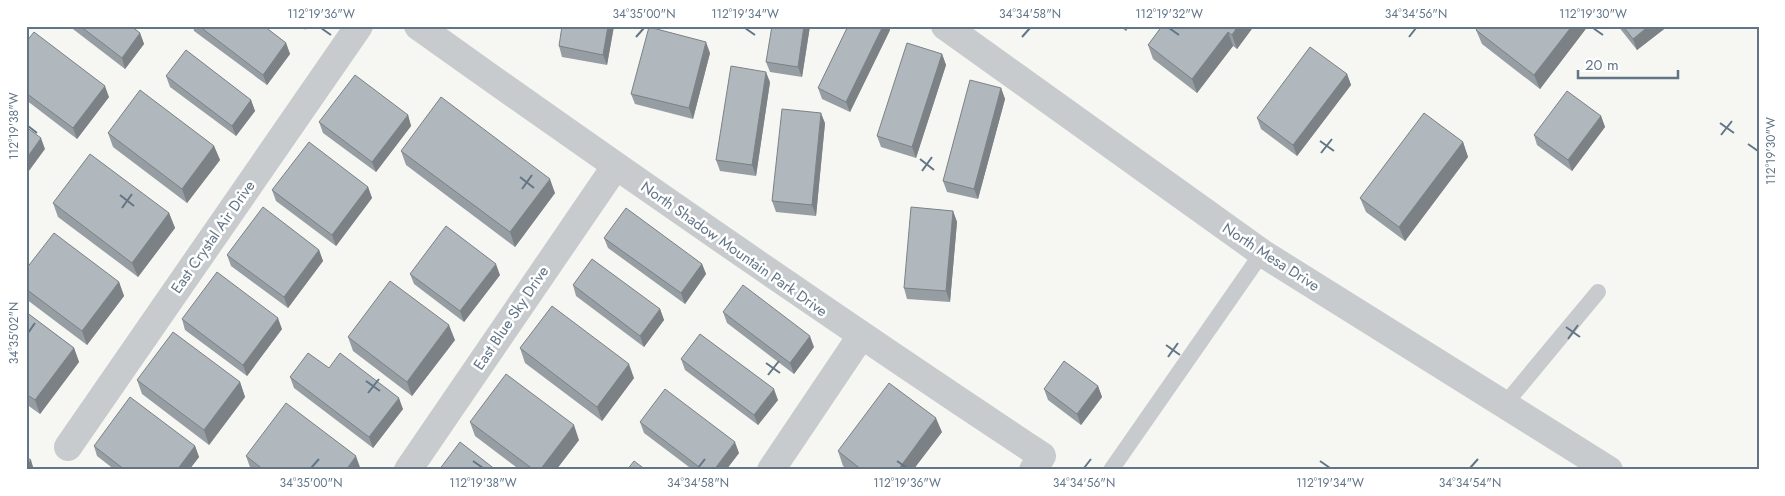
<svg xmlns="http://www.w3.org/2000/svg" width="1785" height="496" viewBox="0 0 1785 496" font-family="Jost,sans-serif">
<rect width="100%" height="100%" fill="#f6f7f2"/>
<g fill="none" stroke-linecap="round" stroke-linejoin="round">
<path stroke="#c8cbce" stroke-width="16" d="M1505 404 1598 292
M1111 470 1262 253"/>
<path stroke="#c8cbce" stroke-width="28" d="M418 26C624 173 831 316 1042 456L1033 470
M945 26 1262 253 1609 470
M68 447 359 26
M408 470 615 167
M771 470 861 336"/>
</g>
<path fill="#979ea3" d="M69 26H131L140 33 144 44 125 69Z
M193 26H264L286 43 290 54 267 85 194 31Z
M614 26 607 65 562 57 559 46Z
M810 26 802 77 770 72 766 62Z
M848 26H889L890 30 850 112 822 99 818 88Z
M1119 26H1129L1126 31Z
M1162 26H1254L1237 49 1233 46 1197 93 1153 59 1148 45Z
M1588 26 1540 89 1482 44 1476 30Z
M1618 26H1668L1637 50Z
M26 42 109 97 77 139 26 100Z
M710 53 693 119 635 104 631 94Z
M942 54 946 65 916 158 881 147 877 136Z
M1347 74 1351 85 1297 156 1261 129 1257 118Z
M166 76 251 100 255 111 236 136 170 87Z
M770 82 756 176 720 171 716 160Z
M1001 88 1005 99 978 199 947 192 943 181Z
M408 115 411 126 376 172 323 133 319 122Z
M1601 116 1605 127 1572 171 1537 145 1534 135Z
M825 123 816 216 776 212 772 201Z
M108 133 214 146 220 160 187 203 113 147Z
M1463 142 1468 157 1405 241 1366 212 1360 198Z
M401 151 555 193 515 247 406 165Z
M368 187 372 198 336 246 276 201 272 190Z
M53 203 169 213 175 228 138 277 58 217Z
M953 211 957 222 950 302 907 299 904 288Z
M604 238 702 264 706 274 685 304 608 248Z
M319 250 323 261 288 308 231 266 227 255Z
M26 269 119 282 124 296 87 345 26 299Z
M410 274 500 275 464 322 414 284Z
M573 285 660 309 664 320 644 347 576 296Z
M26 312 74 348 79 362 40 414 26 404Z
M723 312 814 347 794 374 727 323Z
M182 319 282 329 247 376 185 330Z
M348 337 455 340 412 396 353 351Z
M520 348 634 378 602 421 525 363Z
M681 359 778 400 758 425 685 370Z
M329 368 403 409 373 448 294 388 290 377Z
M137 380 240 382 245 397 209 445 142 394Z
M1098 386 1102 397 1081 425 1048 400 1044 389Z
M470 422 579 440 556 470H520L475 436Z
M640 422 739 453 726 470H693L644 433Z
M942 432 913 470H848L843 466 838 451Z
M94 446H195L199 457 189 470H115L97 456Z
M246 456 361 470H251Z"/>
<path fill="#7b8184" d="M304 26H308L305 30Z
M608 26H614L607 65 603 55Z
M804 26H810L802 77 798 67Z
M883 26H889L890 30 850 112 846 102Z
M1124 26H1129L1126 31Z
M1238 26H1254L1237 49 1232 35Z
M1572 26H1588L1540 89 1534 75Z
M1649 26H1668L1637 50 1633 39Z
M1228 32 1233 46 1197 93 1192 79Z
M140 33 144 44 125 69 122 58Z
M706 42 710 53 693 119 689 108Z
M286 43 290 54 267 85 263 75Z
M942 54 946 65 916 158 912 147Z
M766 72 770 82 756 176 752 165Z
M1347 74 1351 85 1297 156 1293 145Z
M105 86 109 97 77 139 73 128Z
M1001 88 1005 99 978 199 974 189Z
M251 100 255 111 236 136 232 126Z
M821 113 825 123 816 216 812 205Z
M408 115 411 126 376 172 372 162Z
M1601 116 1605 127 1572 171 1568 160Z
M41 138 45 149 26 175V159Z
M1463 142 1468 157 1405 241 1399 227Z
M214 146 220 160 187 203 182 189Z
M550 179 555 193 515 247 510 232Z
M368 187 372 198 336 246 332 235Z
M953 211 957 222 950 302 946 291Z
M169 213 175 228 138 277 132 263Z
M319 250 323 261 288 308 284 297Z
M496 264 500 275 464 322 460 311Z
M702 264 706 274 685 304 681 293Z
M119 282 124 296 87 345 82 331Z
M660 309 664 320 644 347 640 336Z
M278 318 282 329 247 376 243 365Z
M449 325 455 340 412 396 407 382Z
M810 336 814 347 794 374 790 363Z
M74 348 79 362 40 414 35 400Z
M629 364 634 378 602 421 597 407Z
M240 382 245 397 209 445 204 430Z
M1098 386 1102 397 1081 425 1077 414Z
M774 389 778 400 758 425 754 415Z
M399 398 403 409 373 448 369 437Z
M936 418 942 432 913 470H898Z
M574 425 579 440 556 470H540Z
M735 442 739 453 726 470H714Z
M195 446 199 457 189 470H177Z
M356 456 361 470H346Z
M31 460 34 470H26V466Z"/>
<path fill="#b0b8bd" stroke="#7b8184" d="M80 26H131L140 33 122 58Z
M199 26H264L286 43 263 75Z
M562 26H608L603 55 559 46Z
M772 26H804L798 67 766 62Z
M848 26H883L846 102 818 88Z
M1162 26H1238L1232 35 1228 32 1192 79 1148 45Z
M1479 26H1572L1534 75 1476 30Z
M1623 26H1649L1633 39Z
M649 27 706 42 689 108 631 94Z
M34 32 105 86 73 128 26 93V42Z
M907 43 942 54 912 147 877 136Z
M1310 47 1347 74 1293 145 1257 118Z
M186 50 251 100 232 126 166 76Z
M731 66 766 72 752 165 716 160Z
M355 75 408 115 372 162 319 122Z
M970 80 1001 88 974 189 943 181Z
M140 90 214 146 182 189 108 133Z
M1567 91 1601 116 1568 160 1534 135Z
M441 97 550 179 510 232 401 151Z
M782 109 821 113 812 205 772 201Z
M1424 113 1463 142 1399 227 1360 198Z
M26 127 41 138 26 159Z
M309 142 368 187 332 235 272 190Z
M90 154 169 213 132 263 53 203Z
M263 207 319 250 284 297 227 255Z
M911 207 953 211 946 291 904 288Z
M626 208 702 264 681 293 604 238Z
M446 226 496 264 460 311 410 274Z
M54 233 119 282 82 331 26 289V269Z
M592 259 660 309 640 336 573 285Z
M217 272 278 318 243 365 182 319Z
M390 281 449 325 407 382 348 337Z
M743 285 810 336 790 363 723 312Z
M552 306 629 364 597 407 520 348Z
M26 312 74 348 35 400 26 394Z
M173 332 240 382 204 430 137 380Z
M700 334 774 389 754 415 681 359Z
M308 353 329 368 340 353 399 398 369 437 290 377Z
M1064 361 1098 386 1077 414 1044 389Z
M506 374 574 425 540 470H534L470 422Z
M889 383 936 418 898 470H862L838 451Z
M665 389 735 442 714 470H703L640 422Z
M130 397 195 446 177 470H125L94 446Z
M286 403 356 456 346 470H264L246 456Z
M460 442 496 470H439Z
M26 457 31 460 26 466Z
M634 461 646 470H627Z"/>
<path fill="none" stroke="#627587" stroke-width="2" d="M321 28 331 35M745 28 755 35M1169 28 1179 35M1593 28 1603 35M636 37 644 28M1022 37 1030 28M1409 37 1416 28M1720 123 1734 133M28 126 37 133M1721 135 1732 121M1320 141 1334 151M1748 144 1758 151M1321 153 1332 139M920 159 934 170M922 171 932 157M520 177 534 188M522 189 532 175M120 195 134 206M122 208 132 194M1566 327 1580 337M28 333 35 323M1568 339 1578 325M1166 345 1180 355M1168 357 1178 343M766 363 780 373M768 375 779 361M366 381 380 391M368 393 379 379M473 461 483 468M897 461 907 468M1320 461 1330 468M311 468 319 459M698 468 705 459M1084 468 1091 459M1470 468 1478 459"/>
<g text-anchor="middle" stroke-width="5" stroke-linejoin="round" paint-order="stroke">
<g font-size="15" fill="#627587" stroke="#fff">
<text transform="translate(213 237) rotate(-55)" y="5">East Crystal Air Drive</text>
<text transform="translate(734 249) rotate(35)" y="5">North Shadow Mountain Park Drive</text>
<text transform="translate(1271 257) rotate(33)" y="5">North Mesa Drive</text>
<text transform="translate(511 318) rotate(-56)" y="5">East Blue Sky Drive</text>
</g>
</g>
<rect width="1785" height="496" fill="none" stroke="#ffffff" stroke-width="55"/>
<path d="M1578 70v8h100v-8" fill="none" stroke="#627587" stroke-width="2.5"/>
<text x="1585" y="70" font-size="15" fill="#627587" stroke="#ffffff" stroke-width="4" paint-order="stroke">20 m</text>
<rect x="28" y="28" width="1730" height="440" fill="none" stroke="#627587" stroke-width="2"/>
<g font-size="12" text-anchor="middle" fill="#627587">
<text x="321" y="18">112°19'36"W</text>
<text x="644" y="18">34°35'00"N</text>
<text x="745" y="18">112°19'34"W</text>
<text x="1030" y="18">34°34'58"N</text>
<text x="1169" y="18">112°19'32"W</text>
<text x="1416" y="18">34°34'56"N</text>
<text x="1593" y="18">112°19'30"W</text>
<text transform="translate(14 126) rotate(-90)" y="4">112°19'38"W</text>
<text transform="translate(1771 151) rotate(-90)" y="4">112°19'30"W</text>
<text transform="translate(14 333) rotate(-90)" y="4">34°35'02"N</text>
<text x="311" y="487">34°35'00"N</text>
<text x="483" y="487">112°19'38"W</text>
<text x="698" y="487">34°34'58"N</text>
<text x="907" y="487">112°19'36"W</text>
<text x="1084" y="487">34°34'56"N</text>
<text x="1330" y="487">112°19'34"W</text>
<text x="1470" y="487">34°34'54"N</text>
</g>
</svg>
